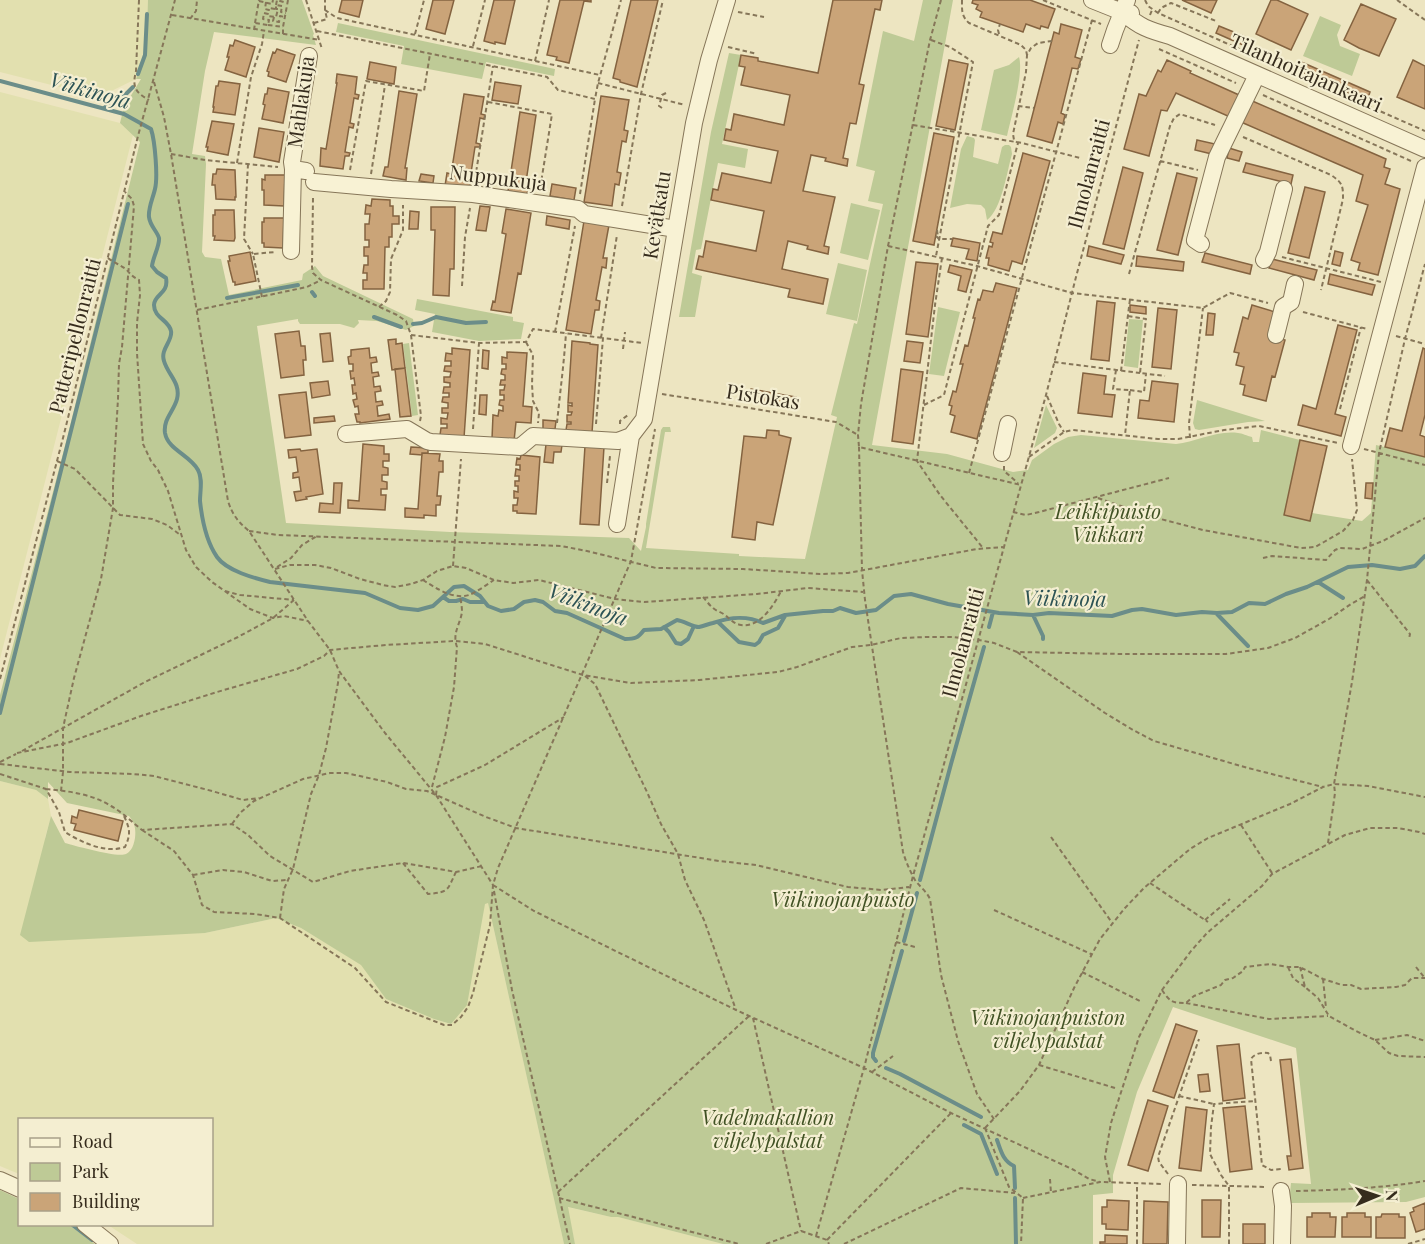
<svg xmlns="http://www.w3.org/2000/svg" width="1425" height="1244" viewBox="0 0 1425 1244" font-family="'Playfair Display',serif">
<rect width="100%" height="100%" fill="#ede5c1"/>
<path fill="#e2e0af" d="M0 0H148L146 52 136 79 99 97 0 72Z
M0 92 120 123 133 135 0 659Z
M0 781 36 790 48 799 51 816 45 838 205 933 276 918 284 921 301 928 362 965 386 999 434 1019 451 1024 485 903H488L564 1244H137L108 1225 212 1224V1120H20L19 1174 0 1166Z
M567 1207 611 1217H618L723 1244H575Z"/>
<path fill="#beca96" d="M148 0H302L314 34 313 35 316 45 214 32 205 71 192 154 205 156 206 164 202 252 205 257 221 259 229 295 302 280 303 274 315 266 323 276 413 319 414 326 406 330 377 321 358 320 359 323 354 328 340 324H300L298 321V319L257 326 286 523 450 532 629 538 641 551 646 527V524L661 430 663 427H670L671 432H665L646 548 739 554V556L805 559 837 417 831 415 854 323 857 324 883 204 868 201 875 171 856 166 883 31 914 41 923 0H953L872 445 947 454 1013 472 1028 470 1032 460 1054 444 1068 437 1081 435 1176 444C1196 442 1217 430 1238 433 1242 433 1247 436 1252 437L1253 442H1259L1261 430 1300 440 1284 515 1310 521 1312 513 1362 521 1371 513 1376 445 1425 457V1197L1406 1202 1289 1203 1291 1183 1311 1184 1296 1048 1173 1007 1137 1092 1113 1175V1193L1093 1195V1244H723L618 1217H611L568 1207 575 1244H564L488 903 485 904 467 1005 451 1024 434 1019 386 999 361 965 301 928 276 918 205 933 29 942 20 935 51 816 65 843C76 846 118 858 126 854 132 851 134 844 135 838 136 829 135 823 129 816L67 803 48 782V799L36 790 0 781V695L67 438 140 142 120 123 124 107 141 79H136L146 52Z
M1320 16 1341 25 1337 35 1340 46 1360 54 1352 76 1303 56Z
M338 23 555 69 554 76 486 62 482 79 401 64 404 46 336 32Z
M729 53 741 55 722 144 748 149 745 168 718 163 701 249 696 250 692 273 702 276 695 317H679L711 132Z
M1019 57C1024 73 1011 118 1007 136L981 130 994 70 1009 65Z
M967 136 974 138 975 140 973 157 998 164 1002 147 1005 145H1009L1011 147 1012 154C1007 171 1002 209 987 220L985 209 981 205 967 204 950 208 961 149Z
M851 203 880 210 868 260 840 253Z
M838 263 867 270 857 321 826 314Z
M417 299 513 317V321L524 323 521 339 479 341 432 332 435 314 415 310Z
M938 307 960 312 944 376 929 374Z
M1129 319 1143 320 1138 368 1124 366Z
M409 343 418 415 412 416 403 344Z
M1197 400 1265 421 1248 422 1199 430 1195 429 1193 423Z
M1046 405 1057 428 1055 433 1034 448Z
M0 1190 19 1199 20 1224 69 1225 95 1244H0Z"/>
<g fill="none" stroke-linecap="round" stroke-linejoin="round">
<path stroke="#6b8d89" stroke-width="4" d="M138 74 145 55 147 14
M0 81 124 114 151 129C155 141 158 177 155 189 153 198 148 208 149 217 150 226 157 231 159 238 160 245 153 257 152 266L157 272 166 278C169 294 154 294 154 305 154 318 169 320 171 331 173 341 160 349 164 361 168 375 181 383 177 399 174 411 163 419 165 433 168 450 190 455 198 470 203 479 200 491 200 501 202 520 206 541 217 557 227 571 254 578 270 582L365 593 400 608 418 610 433 606 454 587 464 586 480 596 488 606 501 611 514 609 524 602 535 600 543 602 555 611 567 613 625 639C635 639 638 638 644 630L661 629 677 620C684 621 693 627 699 627 704 626 708 624 713 623 730 617 746 615 763 623L785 615 823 611H833L840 608 856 613 876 610 894 596 911 594 948 604 999 613 1033 615 1049 613 1112 616 1132 610 1142 609 1176 615 1202 612 1217 613 1232 612 1249 603 1265 604 1286 594 1307 587 1348 567 1372 565 1400 569 1415 566 1425 556
M104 108 126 94 133 87
M312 292 315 296
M227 298 298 285
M374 317 401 327
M413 324 422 323 436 317 466 323 486 322
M1318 582 1343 598
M443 597 449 601H456L463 599 470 602H484
M1217 614 1248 646
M1033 615 1043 636V639
M718 622 739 642 755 645 759 642 763 635 778 628 785 616
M664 627 669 632 676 643 681 644 688 639 694 626
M989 627 993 612
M0 713 128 204
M920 880 951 764 984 647
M904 941 917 893
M876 1061 873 1057V1053L902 951
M886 1068 900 1074 981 1117
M964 1125 981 1134 997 1174
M997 1140C1001 1151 1003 1161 1014 1166L1015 1188
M1015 1198 1016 1244
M71 1224 92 1240"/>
</g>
<path fill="#caa478" stroke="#846340" stroke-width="1.5" d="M342 0H363L359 17 339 12Z
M433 0H454L445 34 426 29Z
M494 0H515L505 44 495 42V44L484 41Z
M560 0H591V2L584 1 569 63 556 60 557 57 547 55Z
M631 0H658L637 87 620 82V80L613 78Z
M833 0H882L880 10 875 9 859 84 864 85 856 124 850 123 843 158 848 159 847 166 825 161 826 158 811 155 803 191 835 197 824 246 829 247 828 254 807 249 808 246 788 241 782 269 828 279 823 304 788 297 790 289 696 269 699 256 703 257 706 241 756 251 764 211 711 200 713 189 718 190 722 173 771 183 778 151 724 140 726 129 731 130 734 114 784 125 790 95 741 85 745 67 739 66 741 55 758 58V61L818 73Z
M973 0H1030L1055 9 1048 28 1041 26 1040 29 1026 24 1023 32 980 17 982 12 976 9 978 5 972 3Z
M1182 0H1217L1211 13Z
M1271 0H1277L1308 14 1291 50 1256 34Z
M1361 4 1396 19 1379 56 1359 48 1344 40Z
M1061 24 1082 30 1075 57 1081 59 1078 69 1072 68 1061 113 1065 115 1063 124 1058 122 1052 143 1027 136 1054 32 1059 34Z
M1219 26 1246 37 1243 45 1216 33Z
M235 40 255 47 246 77 225 70 229 57H227L230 45 233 46Z
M277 49 295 55 286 82 268 76 269 72 267 71 273 52 275 53Z
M949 60 968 64 955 130 936 126Z
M1167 60 1191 71 1190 73 1239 95 1230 117 1176 93 1167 111 1161 110 1149 156 1124 149 1139 94 1146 96 1158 70 1161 72Z
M1413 60 1425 66V109L1397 97Z
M1299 61 1370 92 1367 101 1295 69Z
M370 62 396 67 394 84 367 79Z
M337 74 357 77 355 94 359 95 358 99 354 98 350 123 354 124 353 128 349 127 345 152 350 153 349 156H345L343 169 320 166 321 148 326 149 337 83H336Z
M219 81 240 84 235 115 213 112 214 107H213L216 86H218Z
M495 82 521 86 518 104 492 100Z
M268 88 289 92 283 123 262 119 265 105 263 104 265 94H267Z
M399 91 417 94 405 168H407L406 180 383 176 385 167H388Z
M464 94 484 97 481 114 485 115 484 119 480 118 476 143 480 144V147H475L471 173H475V177L471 176 469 190 445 186 447 173 451 174Z
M601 96 629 100 624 130 628 131 626 142 622 141 617 172 621 173 619 185 615 184 612 206 584 202Z
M1250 100 1386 159 1384 167 1390 169 1385 184 1400 189 1378 275 1358 270 1360 263 1351 260 1368 205 1356 201 1363 175 1241 122Z
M520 112 536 115 526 182H529L527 194 508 191Z
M212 121 234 124 228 155 207 151 208 147H206Z
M259 128 284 132 279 162 254 157Z
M934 133 954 137 934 245 913 241Z
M1197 140 1215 144 1212 154 1195 150Z
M1229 148 1242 152 1239 161 1227 158Z
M1023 153 1050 161 1022 264 1012 261 1009 271 988 265 989 258H986L989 246 992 247 993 243 990 242 993 232 1002 234Z
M1246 163 1293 175 1291 184 1243 172Z
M1123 167 1143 173 1124 249 1103 244Z
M217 169 235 170 236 197H235V200L216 199 215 185H212L213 174H216Z
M1177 173 1197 178 1178 255 1157 250Z
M421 174 434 176 433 183 419 181Z
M265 175H285L284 206 264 205V190H262V179L265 180Z
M552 184 576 188 574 200 550 196Z
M1305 187 1325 192 1309 258 1288 253Z
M372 199 390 200V206H393V216H399V224H392V237H389V247H385L384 289H363V280H367V273H363L364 265H368V256H364V247H369V240H365V224H369L370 214H365L366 205 371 206Z
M480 206 490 207 486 231 476 230Z
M431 207H455L454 269H450L449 296 433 295 435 230H431Z
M506 209 531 213 521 274 518 273 511 313 491 310 493 301 495 302 506 234 502 233Z
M215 210H234L235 238 234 241 214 240 215 236H213V215H215Z
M410 211 419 212 418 229H409Z
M547 216 570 220 569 229 546 225Z
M264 218H284L283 248 264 247V243H262V222H264Z
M584 221 609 225 603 258H607L606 268 602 267 596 300 600 301 599 310H595L591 334 566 330Z
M953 238 980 243 977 261 966 259 969 249 951 246Z
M1089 246 1124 255 1121 264 1087 256Z
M1335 251 1343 253 1340 266 1332 264Z
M250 252 256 281 235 285V282H233L230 270 228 261H230L229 256Z
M1205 253 1252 265 1250 274 1202 262Z
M1137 256 1184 262 1183 271 1136 266Z
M1272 259 1317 270 1314 280 1269 268Z
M916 262 938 264 928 337 906 334Z
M950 265 972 270 966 292 958 290 961 276 948 272Z
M1330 274 1375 285 1372 295 1328 284Z
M996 283 1017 288 977 439 951 432 955 416 950 414 952 406 949 405 953 391 956 392 963 364H960L965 345 968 346 975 318H973L978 299 980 300 983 290 993 292Z
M1097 301 1115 303 1109 361 1091 359Z
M1130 305 1146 307V314L1130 312Z
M1252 305 1275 312 1269 336 1285 340 1275 377 1272 376 1266 401 1243 395 1245 385 1240 384 1244 367 1236 365 1239 353 1234 352 1243 317 1248 319Z
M1158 308 1177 310 1171 369 1152 367Z
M1208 313 1215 314 1213 335H1206Z
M1338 325 1357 330 1335 414 1346 417 1341 436 1298 425 1303 405 1316 409Z
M299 331 301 346H305L306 360H303L304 375 281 378 275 334Z
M330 333 333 361 323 362 320 334Z
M396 339V344L402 343 405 368 392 370 388 340Z
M572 341 590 343V344L598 345 592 433 566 430 567 424H571V422H567V415H571L572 412H568V405L572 406V403H568Z
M907 341 923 343 920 363 904 361Z
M369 348 370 358 376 357 377 362 371 363 372 373 378 372 379 376 373 377 374 387 380 386 381 391 375 392 376 402 382 401 383 405 377 406 378 416 389 414 390 419 360 423V422H357L355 414H359L358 406 355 407 353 400 357 399 356 393 353 394 352 385H355L354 378 351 379 350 371H353V364H349L348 357 351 356V350Z
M452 348 470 350 464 438 440 435 441 428H447V424H441V418L447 419 448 413H442V408H448V403L442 402 443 397H449V393H443L444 387H450V383L444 382V377H450L451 372 444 371 445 366H451V361H445L446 353 452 354Z
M1423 348 1425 349V415L1420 435 1425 437V457L1385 447 1390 428 1402 431Z
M483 350 489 351 488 369 482 368Z
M507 352 527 353 523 406 532 407 531 423 516 422 514 441 492 439 493 415 498 416 499 410 503 411V406L499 405 500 400H504V395H500V390H504L505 385H500L501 380H505V375L501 374 502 369H506V364H502V357L507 358Z
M405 368 411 416 400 417 395 369Z
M901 369 923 372 913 444 892 441Z
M1083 373 1106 376 1104 394 1115 395 1112 417 1078 413Z
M328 381 330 395 312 398 310 383Z
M1152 381 1178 384 1174 422 1138 418 1140 400 1149 401Z
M751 389 796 397 793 408 748 401Z
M306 392 311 435 285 438 279 395Z
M480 395H487L486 415 479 414Z
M334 416 335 421 314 423V418Z
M543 420 556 421 555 429H543Z
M767 430 779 431V435L791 438 773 525 757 522 755 540 732 537 744 436 766 438Z
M1300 440 1327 446 1310 521 1284 515Z
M363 444 384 446V454H389V461H383V467L388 468V475H382V481L387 482V489H381V495H386L385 510 348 508V500L359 501Z
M546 444 562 445 561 452H554L553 463 544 462Z
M585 446 604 447 599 525 580 524Z
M411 447 428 448V453H422V455L410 454Z
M300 449 301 451 317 449 323 494 306 497 307 499 296 501 294 492 301 491 299 477 293 478V473L298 472 296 457 289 458 288 450Z
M422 453 440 454 439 461H443V472H439L437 496H441L440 505H436V516L424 515V518L405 517V508L418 509Z
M521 455 540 457 536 514 517 513V511H513V505H517L518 498H514V491L518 492V486H515V481H519V476H515L516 469 520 470V465H516L517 458 520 459Z
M334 483H342L340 513 319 512 320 503 333 504Z
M1366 483H1373L1372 499 1365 498Z
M79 810 123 821 118 841 74 830 76 824 71 823 72 816 77 818Z
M1176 1024 1197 1031 1174 1098 1153 1091Z
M1239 1044 1245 1098 1223 1101 1217 1046Z
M1291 1059 1303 1168 1289 1170 1287 1156H1291L1280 1060Z
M1208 1074 1210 1091 1200 1092 1198 1075Z
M1148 1100 1168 1106 1148 1171 1128 1165Z
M1245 1106 1252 1169 1230 1172 1223 1108Z
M1186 1107 1207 1110 1201 1171 1179 1168Z
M1107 1200 1129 1201 1128 1230 1106 1229V1224H1102V1207H1107Z
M1202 1200H1221L1220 1237H1202Z
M1144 1201 1168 1202 1167 1244H1143Z
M1425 1203V1229L1416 1232 1410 1213 1414 1211 1413 1208Z
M1312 1213H1330V1217H1336L1335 1237H1307V1217H1312Z
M1347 1213H1365V1217H1371V1237H1342V1217H1347Z
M1382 1214H1399V1217H1405V1238H1376V1217H1381Z
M1243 1224H1265V1244H1243Z
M1105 1235 1127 1236V1244H1100V1242H1105Z"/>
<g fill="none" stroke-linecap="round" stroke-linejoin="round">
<defs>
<path id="minor" d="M1092 0 1122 12 1131 13
M1122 12C1140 27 1148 30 1170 36L1425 149
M1110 45 1115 30 1127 0
M293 169 292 162 309 56
M314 182 391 189 473 194 578 209 584 214 676 229
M1201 244 1195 240 1217 157 1257 75
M291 251 293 169 306 171
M1264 260 1268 252 1284 189
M1276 335 1283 307 1291 302 1295 284
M346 434 407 429 427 441 431 442 520 447 533 436 618 441 631 436
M1351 446 1425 167
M1002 453 1008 424
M617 524 631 436 644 419 694 123 709 60 727 0
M0 1180 20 1189
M1281 1191 1283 1206 1282 1244
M85 1224 110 1244
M1177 1244 1178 1184"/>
</defs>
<use href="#minor" stroke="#867659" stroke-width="18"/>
<path stroke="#867659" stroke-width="2" stroke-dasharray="4.5 3" stroke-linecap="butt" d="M139 0 136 71C132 87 135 92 149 100
M306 0 322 49
M941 0 930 40 888 246 861 404 858 435 859 447 1021 485
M962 0C962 9 961 16 969 23L1021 45 1026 50 1027 55
M1043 0 1101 24
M1145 0 1148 6 1158 13 1425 131
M1397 0 1425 20
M259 1 272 4 273 0
M266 2 265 9 269 10V8L275 9
M276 5 277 0 287 3
M325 10V0
M738 12 764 17
M1158 13 1161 8 1171 3 1216 21
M172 15 320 40
M1150 15 1152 10
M274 17 273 21 279 22 280 16 285 17
M190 19 196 11 197 0
M255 23 259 0
M314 23 327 19 325 10 337 18 600 75
M268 25 283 27
M254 30 255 23 268 25 269 20 263 19 264 13 268 14V16L276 17 278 9H276V5L282 6 281 12 286 13
M317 31 547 77 558 90 595 99 598 83 621 0
M283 34V27L288 0
M415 34 424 0
M999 34 998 30 1000 24
M931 40 950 47 973 62 936 256
M473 46 485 0
M728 47 757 54
M1159 49 1236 83
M535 61 549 0
M154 82 164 117 171 154 228 501C232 514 238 522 249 531L308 621 330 650 339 671 385 733 436 795 493 885
M598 83 685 105
M1263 95 1411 161
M488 102 552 114 540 189
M1018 106 1034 108
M662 108 659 106 662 95 666 93
M913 125 1022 143 1080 158
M1243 137 1331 175C1343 183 1343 186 1343 199L1321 290
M171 154 205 160 278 167
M1160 161 1198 170
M237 163 251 77 262 44 264 31
M248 164 244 239 253 254
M350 170 366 81 424 91 430 54
M371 174 385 85
M475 179 493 66
M580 194 595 99
M313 198 312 267 313 273 321 280 397 315 406 321 411 335 421 416 420 421
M622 206 641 94 663 0
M937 230 938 237
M888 246 977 266 1072 293 1203 308 1230 293 1268 303
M1282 257 1381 282
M108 258C114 263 121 265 127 270 131 275 133 277 139 280L140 295 137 323V353L143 444 151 461 158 470 168 491 186 550 196 567 212 582 250 609 273 618 284 616 308 621
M942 258 935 305 917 461 940 495 983 548
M1129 274 1170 126 1174 118 1180 114 1215 125
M462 286 465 237 470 208
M262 297 253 254 276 252
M379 307 386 301 390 292 391 259 403 230V205
M197 310 307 287 321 280
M1303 312 1367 329
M1128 316 1146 319 1140 373 1165 376
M555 332 575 226
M411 335 479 343 526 342 533 329 603 338
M1396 336 1425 344
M601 338 617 235
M526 342 533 355 532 384 533 401 539 413 538 423
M623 349 625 332
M1054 362 1140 373
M1116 370 1113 389 1130 390 1125 435
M1121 371 1130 299
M1130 390 1144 392 1146 374
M662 394 836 422 858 435
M1047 396 1059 424 1064 432
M924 405 944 395 988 226 999 215 1018 143 1014 140 1013 134 1026 72 1027 55 1031 48 1038 43 1052 41
M1340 409 1361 327
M557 423C560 393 564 363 566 333
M596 424 603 338 642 343
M620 424V421L628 415
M473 429 479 343
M1190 438 1189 423 1203 308
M859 447 862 570 865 600 903 852C906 862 910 871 915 880 920 887 927 892 930 899L941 975 958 1041 977 1094 994 1119
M1364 449 1425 465
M1029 457 1064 432 1073 430 1158 439H1178L1224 430 1259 426 1338 443
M57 461 75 469 120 515 152 519 167 525 179 534
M1004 466V471L1018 483
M969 473 1092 20
M607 483 610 456
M1098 498 1153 517 1203 530 1301 548 1315 547 1324 542 1343 531 1353 520 1357 510 1352 459
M1013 512 1026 515 1039 512 1169 478
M249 531 278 535 561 546 587 551 656 568 743 569 820 574 848 573 977 549 1003 547
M1263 558 1272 556 1326 560 1335 550 1340 548 1362 549 1383 541 1425 518
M453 566 461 459
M277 567 291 558 302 545 317 536
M275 569 290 565H315L331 568 360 579 383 585 395 587 411 584 423 580 437 571 453 566 466 568 494 580 513 583 539 580 615 599 644 602 757 594 808 588 863 592
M423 580C436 588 453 600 469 595 477 592 486 585 494 580
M1367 580 1410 634 1409 639
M225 591 240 595 294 600
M703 597C706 600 709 605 713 608 716 611 721 612 725 615 730 619 734 624 741 625 760 628 774 605 781 591
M1017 652 1105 713 1133 730 1154 741 1248 768 1323 787
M585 676 595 684 647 792 661 824 678 854 685 880 704 920 736 1010
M0 679 63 438 138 136 175 0
M22 751 145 682 238 637 273 618 294 600
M17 753 67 743 141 716 217 692 297 669 324 656 330 650 386 645 455 641 485 644 583 675 631 683 699 680 778 672 797 667 852 647 871 645 901 638 926 637H952L979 640 994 643 1017 652 1122 654H1226L1268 648 1295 638 1329 619 1351 604 1365 596
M0 762 16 754
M0 764 70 772 133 774 154 776 212 791 243 800 259 798
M0 774 46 789 59 812 65 832C81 842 105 854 125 847 131 834 130 829 124 816
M432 787 445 737 454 687 457 647C452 633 460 625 462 612 462 607 461 601 460 597
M46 789C68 791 92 794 111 806 122 812 132 822 142 830L232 824 248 835 270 856 313 882 350 871 403 863 456 872 482 866
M61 791 63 772V728L74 678 101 579 113 508V483L118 399 119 364 122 347 134 206 132 199 125 192
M436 795 437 787 485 765 564 717
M232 824 240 813 254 801 303 779 330 773H346L387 782 406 789 427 791 486 817 516 828 719 861 756 865 848 887 882 890 909 887
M1241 825 1272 873
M142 830 174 851 193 875 202 905 214 912 255 914 280 918 355 968 386 1002 444 1025H452L461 1017 468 1007 473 993 490 925 493 885 498 868 631 561 655 429
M1051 837 1113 924
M1328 843 1335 793 1334 784 1352 682 1367 580 1379 453 1405 339 1425 264
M403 863 428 894C450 892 447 890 456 872
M193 875 223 870 244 872 272 881 287 880
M1150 883 1208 922
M493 885 534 911 736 1010 864 1068 951 1113 1074 1170 1089 1179 1100 1182
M494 891 512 990 570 1244
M994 910 1091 954
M280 918 284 889 293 869 311 794 319 775 326 748 338 683 339 671
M1205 920 1230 899
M896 942 915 947
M1288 967 1293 978 1305 987
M1300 967 1305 987 1318 998 1329 1016 1356 1031 1375 1040 1389 1053 1398 1056 1425 1057
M1416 967 1424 977
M1082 972 1140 1001
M1323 979 1326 1008
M1162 990C1170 1002 1172 1003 1186 1003L1194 996 1221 985 1225 980 1233 978 1243 971 1245 967 1271 964 1288 967H1300L1323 979 1342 985H1351L1361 989 1396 987 1405 985 1412 978H1425
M1186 1003 1269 1019 1328 1016
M753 1018 801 1231
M1375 1040 1407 1035 1425 1041
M1271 1061 1270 1055 1268 1053C1261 1052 1254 1054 1251 1059L1262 1165 1271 1170 1281 1169
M1039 1065 1115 1088
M872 1072 893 1056
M1179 1096 1214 1104
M985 1128 1020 1091 1039 1065 1074 988 1100 939 1125 908 1144 888 1190 849 1208 838 1290 804 1323 787 1334 784 1368 786 1425 797
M985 1128 1009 1187 1023 1198 1021 1244
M1168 1174 1159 1162 1158 1157 1199 1039
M1050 1179 1051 1193
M1110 1182 1105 1157 1111 1123 1139 1037 1162 990 1191 951 1207 933 1262 886 1272 874 1345 835 1370 828H1398L1419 832 1425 834
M1192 1185 1267 1187
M1296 1191C1340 1190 1382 1188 1425 1181
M558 1192 749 1016
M559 1198 739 1244
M1023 1198 1100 1182 1162 1184
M816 1236 864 1068 913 876 1046 395 1076 277 1139 40
M827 1240 951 1113
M766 1244 801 1231 827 1240 829 1244
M844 1244 961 1188 1015 1193
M1137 1244V1183
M1229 1244V1186L1221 1175 1210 1154 1211 1127 1214 1104 1255 1101
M1408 1244 1425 1239"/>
<use href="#minor" stroke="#f8f2d4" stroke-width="16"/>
<path stroke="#867659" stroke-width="2" stroke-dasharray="4.5 3" stroke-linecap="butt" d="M936 236 939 239H952"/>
</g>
<g text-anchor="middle" stroke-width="4.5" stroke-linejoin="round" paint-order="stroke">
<g font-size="20" fill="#362c1d" stroke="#f4eed1">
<text transform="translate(1306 73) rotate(24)" y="7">Tilanhoitajankaari</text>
<text transform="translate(301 102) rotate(-82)" y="7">Mahlakuja</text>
<text transform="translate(1089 174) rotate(-75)" y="7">Ilmolanraitti</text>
<text transform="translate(498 178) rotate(7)" y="7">Nuppukuja</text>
<text transform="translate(657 215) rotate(-81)" y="7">Kevätkatu</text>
<text transform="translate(75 336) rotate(-76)" y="7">Patteripellonraitti</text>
<text transform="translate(763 397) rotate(9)" y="7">Pistokas</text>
<text transform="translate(963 643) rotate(-75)" y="7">Ilmolanraitti</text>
</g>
<g font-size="20" font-style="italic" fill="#415224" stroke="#f4eed1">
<text x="1108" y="519">Leikkipuisto<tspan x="1108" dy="23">Viikkari</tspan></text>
<text x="843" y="907">Viikinojanpuisto</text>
<text x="1048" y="1025">Viikinojanpuiston<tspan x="1048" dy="23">viljelypalstat</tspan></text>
<text x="768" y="1125">Vadelmakallion<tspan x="768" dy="23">viljelypalstat</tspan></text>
</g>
<g font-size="21" font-style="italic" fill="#2d5355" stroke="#f4eed1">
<text transform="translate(90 91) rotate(16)" y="7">Viikinoja</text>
<text transform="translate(1065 599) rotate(1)" y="7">Viikinoja</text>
<text transform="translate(588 605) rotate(21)" y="7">Viikinoja</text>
</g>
</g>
<rect x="18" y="1118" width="195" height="108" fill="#f4eed1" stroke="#a8a089" stroke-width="1.5"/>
<rect x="30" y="1138" width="30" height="9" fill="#f8f2d4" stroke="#a8a089" stroke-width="1.5"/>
<text x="72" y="1148" font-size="18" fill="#362c1d">Road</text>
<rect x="30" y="1163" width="30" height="18" fill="#beca96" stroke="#a8a089" stroke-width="1.5"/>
<text x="72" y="1178" font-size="18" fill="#362c1d">Park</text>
<rect x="30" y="1193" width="30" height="18" fill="#caa478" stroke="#a8a089" stroke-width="1.5"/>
<text x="72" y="1208" font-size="18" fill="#362c1d">Building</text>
<g transform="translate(1377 1196) rotate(88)" stroke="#f4eed1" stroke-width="4.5" paint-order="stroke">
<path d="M0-4.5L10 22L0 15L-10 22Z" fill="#362c1d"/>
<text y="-9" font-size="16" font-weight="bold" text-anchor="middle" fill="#362c1d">N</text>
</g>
</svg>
